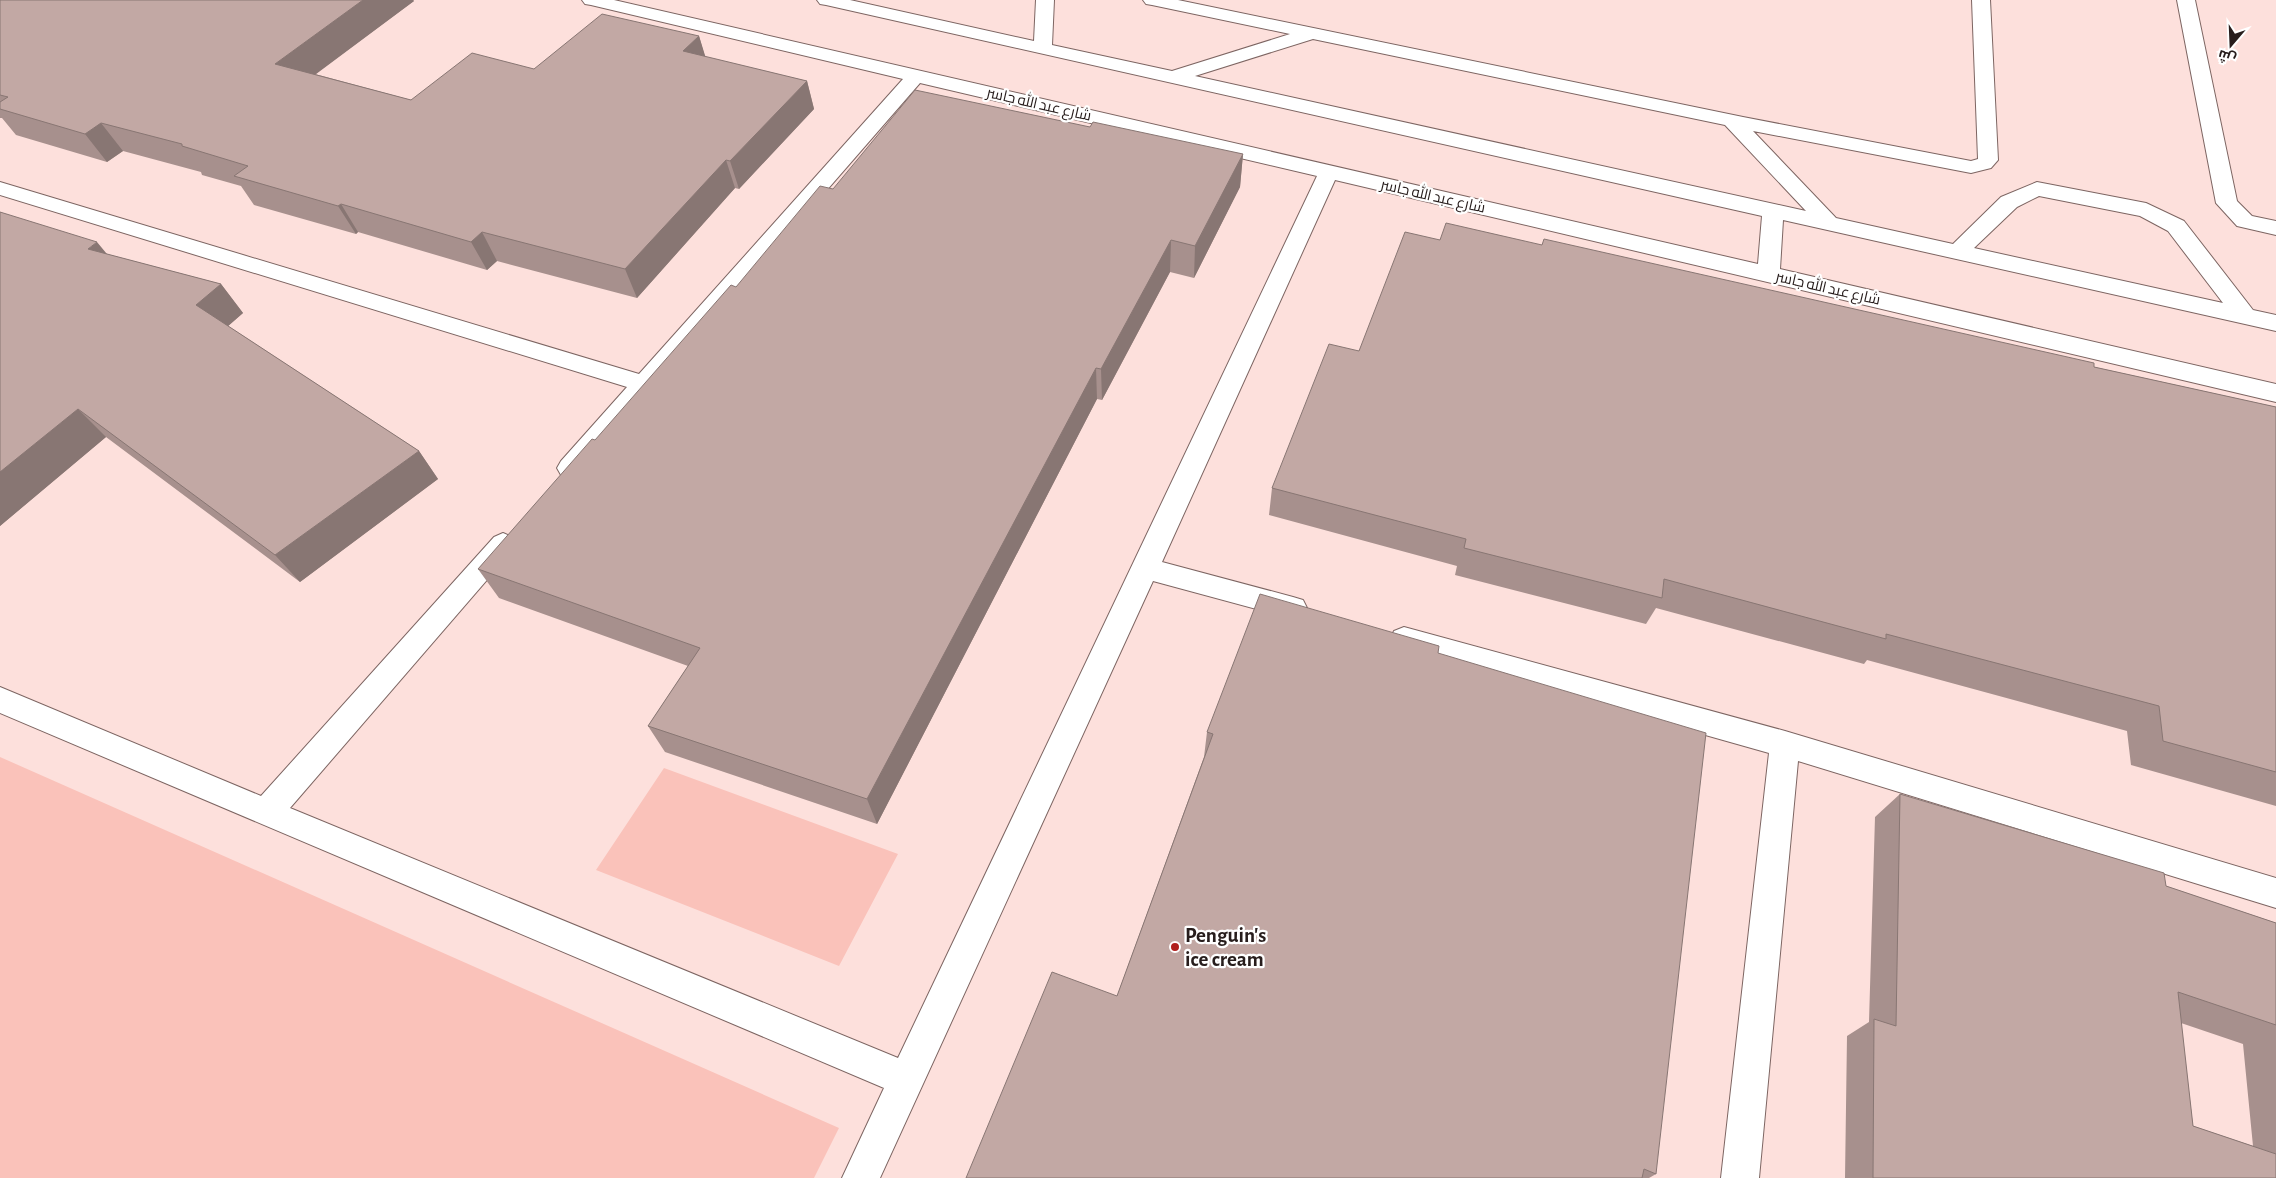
<svg xmlns="http://www.w3.org/2000/svg" width="2276" height="1178" viewBox="0 0 2276 1178" font-family="'Alegreya Sans',Cairo,sans-serif">
<rect width="100%" height="100%" fill="#fde0dc"/>
<path fill="#fac2ba" d="M0 757 839 1128 814 1178H0Z
M664 768 898 854 839 966 596 870Z"/>
<g fill="none" stroke-linecap="round" stroke-linejoin="round">
<defs>
<path id="minor" d="M582 0H614L1758 264 1762 216 826 5 820 4 817 0H850L1034 41 1036 0H1054L1052 45 1172 71 1290 34 1152 5 1146 4 1143 0H1178L1743 117 1971 161 1978 159 1972 0H1990L1998 160 1991 168 1971 173 1753 131 1836 218 1953 244 2001 197 2037 182 2146 203 2184 221 2253 310 2276 315V331L1783 220 1780 269 2276 384V402L1335 180 1162 562 1293 597 1303 600 1307 608 1303 616 1293 619 1153 581 880 1178H842L884 1088 0 713V687L261 796 494 537 503 533 512 537 516 544 512 551 290 808 898 1058 1317 176 920 83 579 475 570 478 561 475 557 468 561 461 627 387 0 195V182L639 374 903 79 591 5 585 4ZM1313 39 1725 125 1806 211 1195 76ZM2039 196 2140 216 2168 231 2223 303 1974 248 2017 207Z
M2177 0H2195L2237 201 2252 216 2276 221V235L2237 226 2216 203Z
M1404 627 1785 731 2276 878V908L1798 761 1759 1178H1721L1769 753 1394 647 1390 639 1394 631Z"/>
</defs>
<use href="#minor" stroke="#7d6562" stroke-width="2"/>
<use href="#minor" fill="#fff" fill-rule="evenodd"/>
</g>
<path fill="#a7908d" fill-rule="evenodd" d="M0 0H413L414 1 315 74 411 100 534 69 699 36 705 57 807 81 814 109 739 189 735 188 637 298 497 261 487 270 358 232 356 234 254 205 241 186 202 175 201 172 123 151 107 162 16 135 2 118H0Z
M1090 127 1243 154 1240 187 1194 278 1170 272 1102 400 1097 399 877 824 665 752 648 726 688 666 499 598 478 569 736 287 833 189Z
M0 212 107 254 221 284 243 313 228 326 419 451 438 479 300 582 106 437 0 526Z
M1440 240 1542 245 2276 407V806L2131 765 2127 731 1867 660 1864 664 1656 608 1646 624 1455 575 1457 566 1269 515 1272 488 1359 351Z
M1438 653 1656 1174 1649 1178H966L1117 996 1204 757 1207 732Z
M1900 794 2166 886 2276 923V1178H1845L1847 1036 1869 1022 1875 817ZM2181 1023 2243 1044 2253 1146 2193 1126Z"/>
<path fill="#887673" d="M363 0H413L414 1 292 92 275 64Z
M699 36 708 65 683 51Z
M807 81 814 109 739 189 730 161Z
M101 123 123 151 107 162 85 134Z
M1243 154 1240 187 1194 278 1195 246Z
M726 160 735 188 637 298 625 269Z
M341 204 358 232 356 234 338 206Z
M482 232 497 261 487 270 471 242Z
M1171 240 1170 272 1102 400 1101 369Z
M97 242 121 271 88 249Z
M221 284 243 313 219 334 196 305Z
M1096 368 1097 399 877 824 867 799Z
M78 409 106 437 0 526V472Z
M419 451 438 479 300 582 275 555Z"/>
<path fill="#c2a8a4" stroke="#887673" d="M0 0H363L275 64 411 100 472 53 534 69 602 14 699 36 683 51 807 81 730 161 726 160 625 269 482 232 471 242 341 204 338 206 234 176 248 166 182 146V144L101 123 85 134 0 109V102L8 97 0 95Z
M915 90 1090 127 1093 122 1243 154 1195 246 1171 240 1101 369 1096 368 867 799 648 726 700 648 478 569 592 439 595 440 731 285 736 287 820 186 833 189Z
M0 212 97 242 88 249 221 284 196 305 419 451 275 555 78 409 0 472Z
M1446 223 1542 245 1544 239 2094 363V367L2276 407V772L2163 741 2159 706 1886 634V639L1664 579 1662 598 1464 548 1466 539 1272 488 1329 344 1359 351 1405 232 1440 240Z
M1260 594 1439 646 1438 653 1706 733 1656 1174 1644 1169 1642 1178H966L1052 972 1117 996 1213 734 1207 732Z
M1900 794 2164 873 2166 886 2276 923V1025L2178 992 2193 1126 2276 1154V1178H1873L1874 1019 1896 1026Z"/>
<circle fill="#b01f1d" stroke="#fff" stroke-width="2" cx="1175" cy="947" r="5"/>
<g text-anchor="middle" stroke-width="4.5" stroke-linejoin="round" paint-order="stroke">
<g font-size="15" fill="#271d1c" stroke="#fff">
<text transform="translate(1039 104) rotate(13)" y="5">شارع عبد الله جاسر</text>
<text transform="translate(1433 196) rotate(13)" y="5">شارع عبد الله جاسر</text>
<text transform="translate(1828 288) rotate(13)" y="5">شارع عبد الله جاسر</text>
</g>
<g font-size="21" font-weight="bold" fill="#271d1c" stroke="#fff" text-anchor="start">
<text x="1185" y="942">Penguin's<tspan x="1185" dy="24">ice cream</tspan></text>
</g>
</g>
<g transform="translate(2231 45) rotate(199)" stroke="#ffffff" stroke-width="4" paint-order="stroke">
<path d="M0-4L9 19L0 12L-9 19Z" fill="#271d1c"/>
<text y="-8" font-size="14" font-weight="bold" text-anchor="middle" fill="#271d1c">ش</text>
</g>
</svg>
